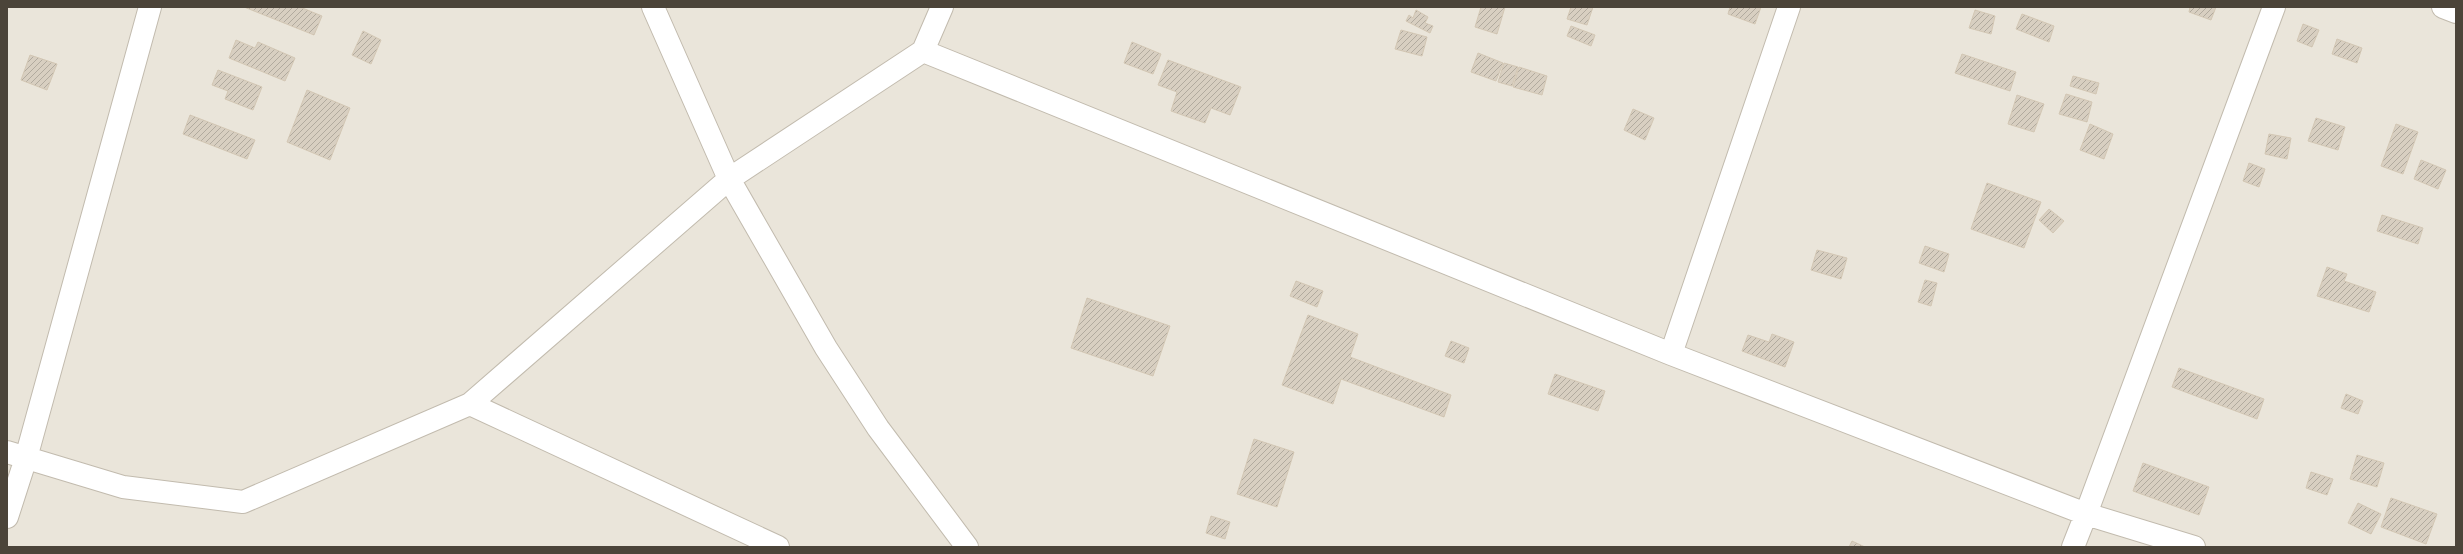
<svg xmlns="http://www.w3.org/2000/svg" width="2463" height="554" viewBox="0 0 2463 554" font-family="'Varela Round',sans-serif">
<defs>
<pattern id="building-hatch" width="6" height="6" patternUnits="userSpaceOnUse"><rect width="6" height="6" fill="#d8cfc1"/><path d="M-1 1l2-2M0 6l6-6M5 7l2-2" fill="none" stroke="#b1aa9e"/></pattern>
</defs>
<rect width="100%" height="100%" fill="#f6f3ec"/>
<path fill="#eae5da" d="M7 7H2456V547H7Z"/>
<path fill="url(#building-hatch)" stroke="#d3c7b4" d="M244 7H300L322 16 314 35Z
M1481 7H1505L1497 34 1475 27Z
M1571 7H1593L1587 25 1567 19Z
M1730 7H1761L1755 24 1728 14Z
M2190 7H2216L2211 20 2189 12Z
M1416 10 1428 17 1425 23 1433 26 1430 33 1406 21 1409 15 1413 18Z
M1975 10 1995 16 1991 34 1969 28Z
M2022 14 2054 26 2049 42 2016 29Z
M2303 24 2319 30 2312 47 2297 41Z
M1571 26 1595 35 1591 46 1567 36Z
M1401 30 1427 37 1422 56 1395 49Z
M363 31 381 40 371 64 352 55Z
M2337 39 2362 48 2357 63 2332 54Z
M236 40 255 48 258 42 295 58 285 81 229 58Z
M1132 42 1161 54 1153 74 1124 63Z
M1478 53 1503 63 1496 81 1471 72Z
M1962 54 2016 72 2010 91 1955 73Z
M30 55 57 64 47 90 21 80Z
M1168 60 1241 87 1230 115 1211 108 1205 123 1171 111 1177 92 1158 85Z
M1504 63 1518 67 1512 86 1498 82Z
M1519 67 1547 76 1542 95 1513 87Z
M218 70 262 87 253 110 225 99 228 91 212 85Z
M2073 76 2099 83 2096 94 2070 86Z
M307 90 350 108 330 160 287 142Z
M2066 94 2092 102 2087 122 2059 114Z
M2017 95 2044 104 2034 132 2008 124Z
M1633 109 1654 118 1645 140 1624 130Z
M190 115 255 140 247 159 183 134Z
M2316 118 2345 127 2338 150 2308 141Z
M2090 124 2113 134 2104 159 2080 150Z
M2396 124 2418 132 2403 174 2381 166Z
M2269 134 2291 138 2287 159 2265 154Z
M2421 160 2446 170 2438 189 2414 179Z
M2249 163 2265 169 2259 187 2243 181Z
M1987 183 2041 202 2024 248 1971 229Z
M2049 209 2064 221 2053 233 2039 220Z
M2382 215 2423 228 2418 244 2377 231Z
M1925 246 1949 254 1944 272 1919 263Z
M1817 250 1847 258 1841 279 1811 270Z
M2327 267 2347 274 2344 281 2376 292 2369 312 2317 296Z
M1925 280 1937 283 1931 306 1918 302Z
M1296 281 1323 291 1317 307 1290 296Z
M1087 298 1170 326 1153 376 1071 348Z
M1308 315 1358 334 1350 357 1451 395 1444 417 1341 379 1333 404 1282 385Z
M1772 334 1794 342 1785 367 1742 351 1748 335 1769 342Z
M1451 341 1469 348 1464 363 1445 356Z
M2179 368 2264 399 2257 419 2172 387Z
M1555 374 1605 391 1598 411 1548 394Z
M2346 394 2363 401 2358 414 2341 408Z
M1254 439 1294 452 1277 507 1237 494Z
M2357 455 2384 463 2377 487 2350 479Z
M2143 463 2209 487 2199 515 2133 491Z
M2311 472 2333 479 2327 495 2306 488Z
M2391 498 2437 514 2426 544 2381 527Z
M2358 503 2381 514 2371 534 2348 523Z
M1211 516 1230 522 1225 539 1206 533Z
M1852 541 1865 547H1849Z"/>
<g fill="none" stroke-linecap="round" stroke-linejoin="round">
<defs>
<path id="street" d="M653 7 729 179 826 348 878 428 967 547
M2443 7 2456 12
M923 51 1671 354 2086 514 2274 7
M1671 354 1789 7
M470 404 778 547
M7 452 123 487 243 502 470 404 729 179 923 51 942 7
M7 517 26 458 150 7
M2073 547 2086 514 2194 547"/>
</defs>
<use href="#street" stroke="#c2bbae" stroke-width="24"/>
<use href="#street" stroke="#fff" stroke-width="22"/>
</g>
<rect width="2463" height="554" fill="none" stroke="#4b4439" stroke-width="16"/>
</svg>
